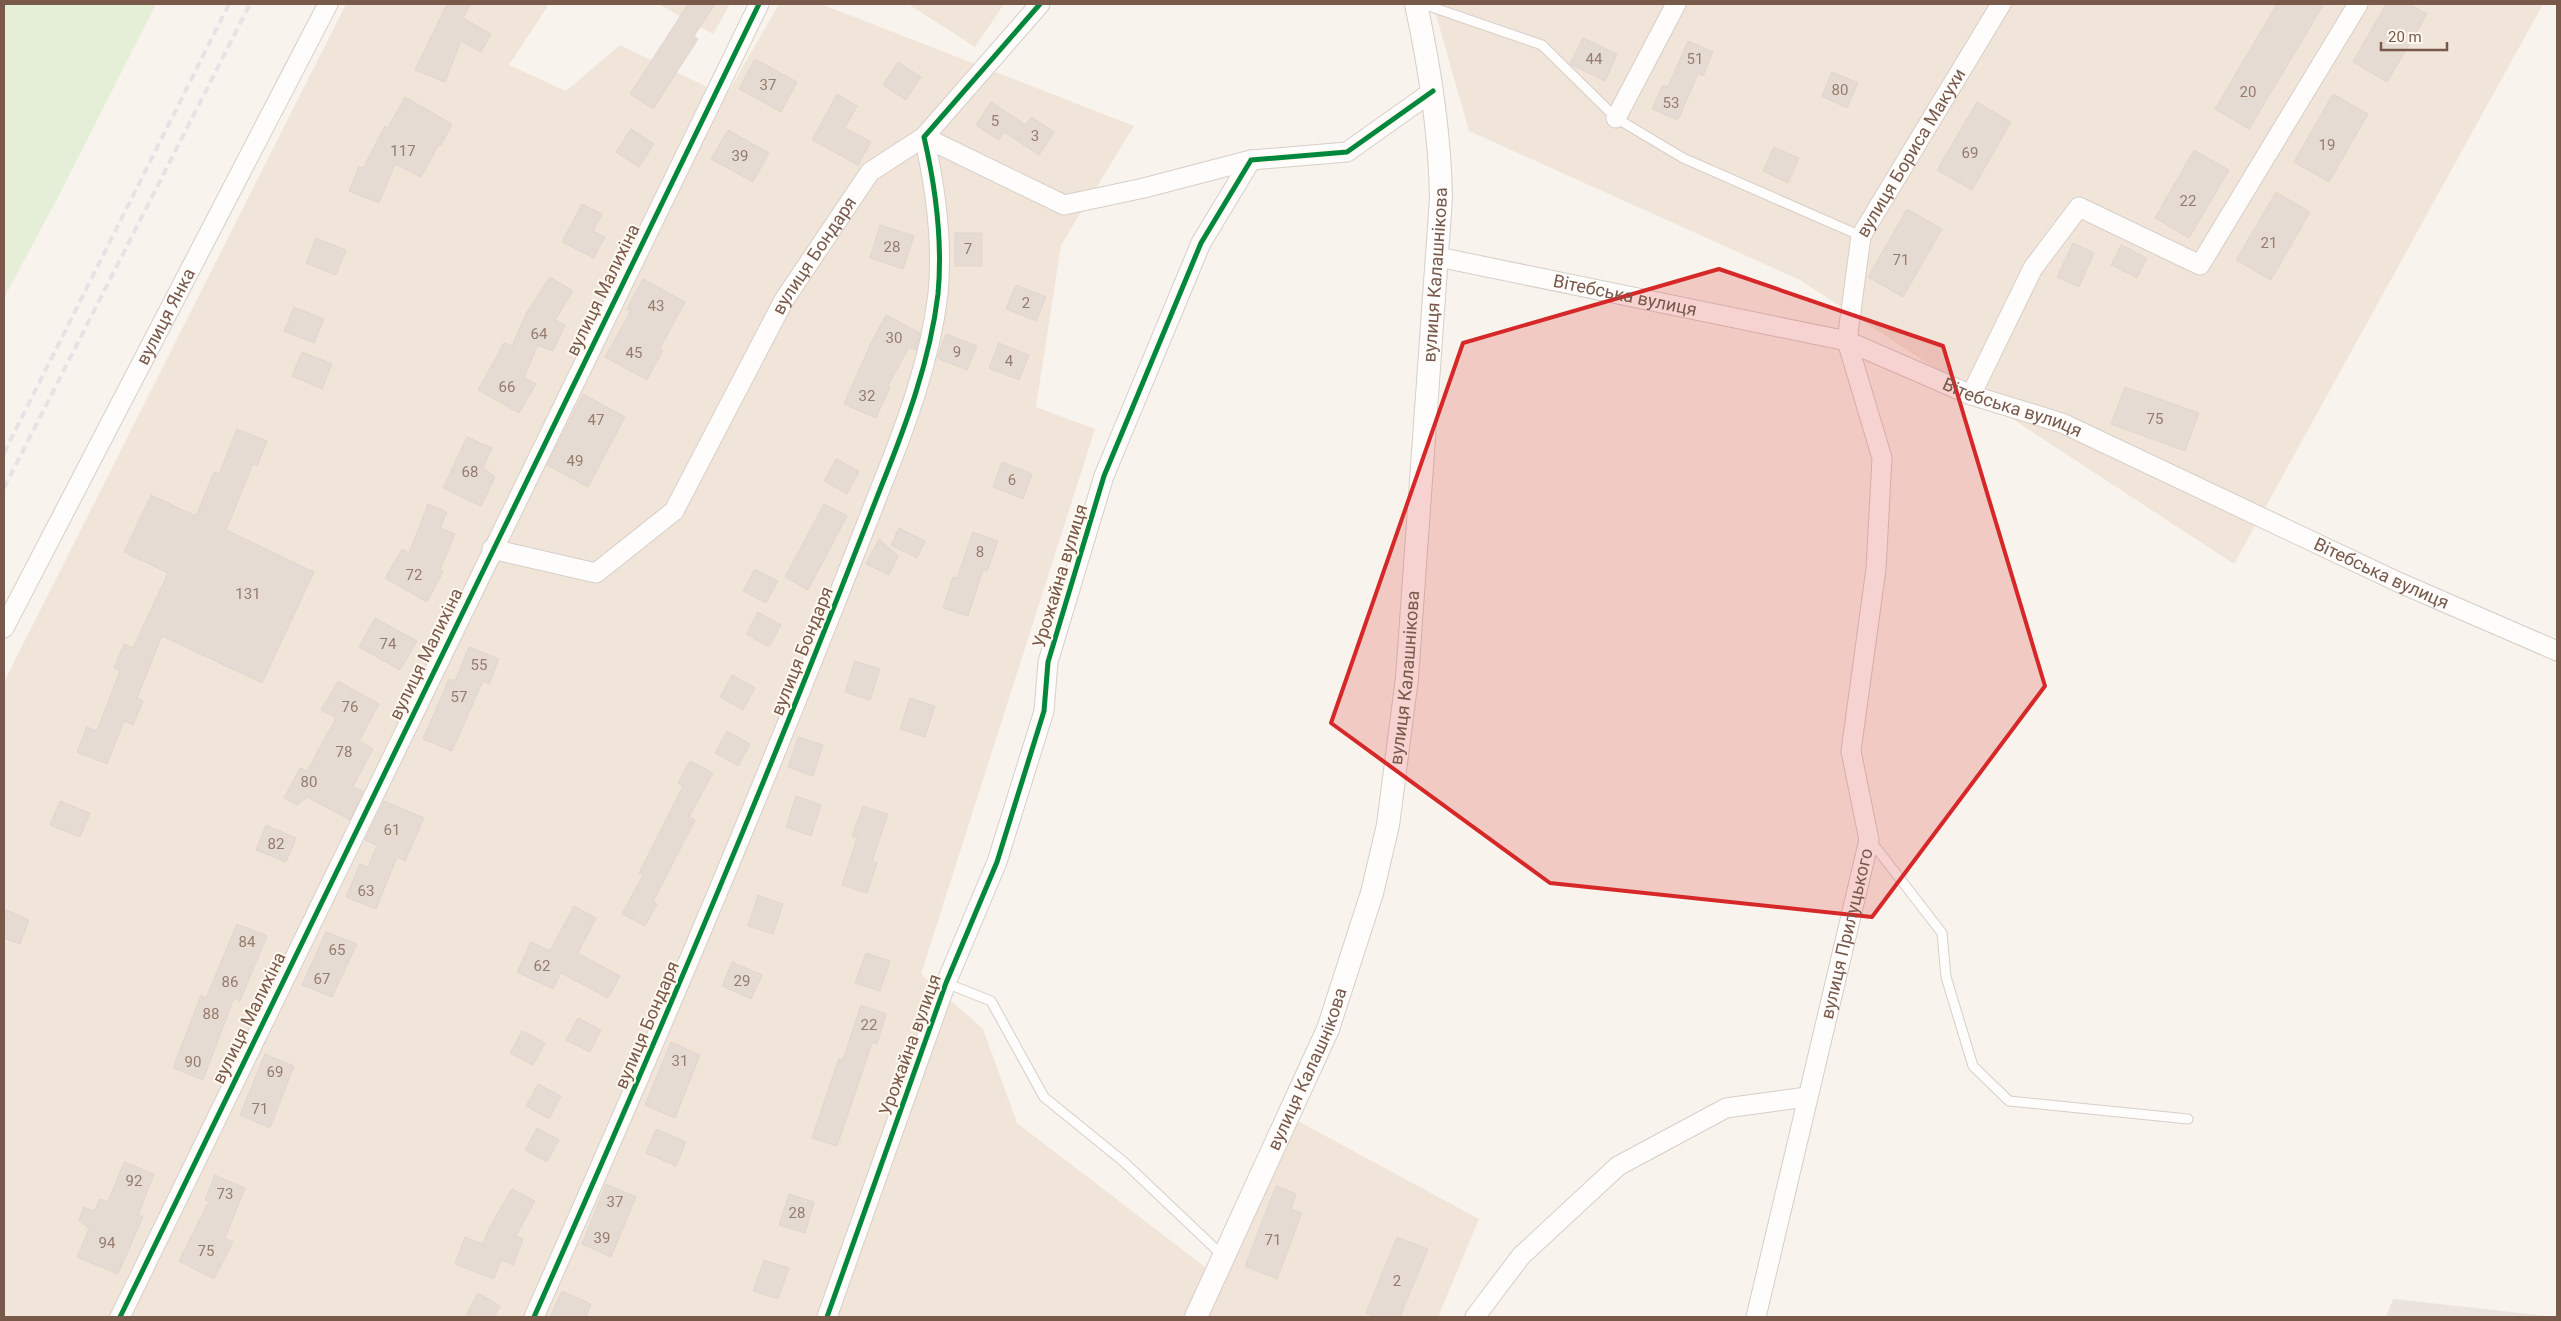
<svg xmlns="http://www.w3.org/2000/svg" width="2561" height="1321" viewBox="0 0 2561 1321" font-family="Roboto,sans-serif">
<rect width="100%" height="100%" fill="#f8f3ec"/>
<path fill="#f1e5d9" d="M346 4H549L509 65 566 91 620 45 726 96 779 4H821L1134 126 1061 245 1036 407 1095 429 921 974 983 1029 1017 1123 1209 1270 1283 1113 1479 1219 1438 1317H4V682Z
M658 4H730L713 34Z
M908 4H1004L975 47Z
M1433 4H2543L2234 564 1800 280 1469 131Z"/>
<path fill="#ebe3dd" d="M2393 1299 2556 1317H2386Z"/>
<path fill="#e5efd7" d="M4 4H156L57 199 4 298Z"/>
<path fill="#e5dbd3" stroke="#e1d6ce" d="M447 4H471L463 18 491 34 481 52 461 41 445 82 415 70Z
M688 4H715L694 36 698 39 653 109 630 94Z
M2277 4H2324L2249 129 2215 109Z
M2386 4H2409L2427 14 2387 82 2353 62Z
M1583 38 1617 54 1605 81 1570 64Z
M1688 41 1713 52 1703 76 1698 74 1678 120 1652 109 1663 85 1668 87Z
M755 59 797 82 781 112 739 89Z
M898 62 921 77 906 100 883 85Z
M1832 72 1858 83 1847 108 1822 96Z
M837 94 857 106 845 128 871 142 858 165 812 140Z
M2333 94 2368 114 2329 182 2294 162Z
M405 97 452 124 441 145 439 144 421 177 395 164 379 203 349 191 359 167 363 168 385 126 388 128Z
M991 102 1026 125 1031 117 1054 132 1039 155 1004 132 999 140 976 125Z
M1977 102 2011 122 1972 190 1937 170Z
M631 129 654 144 639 167 616 152Z
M728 130 769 153 753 182 711 159Z
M1774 147 1799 158 1788 183 1763 171Z
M2194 150 2229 170 2189 238 2155 218Z
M2276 192 2310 212 2271 280 2236 260Z
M582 204 602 214 593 231 605 237 594 258 562 242Z
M1907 209 1942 229 1903 297 1868 277Z
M880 225 914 236 903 269 870 258Z
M955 233H982V266H955Z
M316 238 346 250 336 275 306 263Z
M2073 243 2094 253 2079 287 2057 277Z
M2121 245 2147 258 2137 278 2111 265Z
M550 277 573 291 555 320 565 325 553 351 538 345 524 377 536 384 519 413 478 390 504 343 512 346 527 312Z
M643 279 685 302 660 348 663 350 647 380 605 357 631 311 627 309Z
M1016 285 1046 297 1036 321 1006 309Z
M294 307 324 319 314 343 284 331Z
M886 315 920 333 916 350 909 347 888 386 890 387 876 418 844 404 871 343Z
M946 334 977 346 967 370 937 358Z
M999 343 1029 355 1019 380 989 368Z
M302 352 332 364 322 389 292 376Z
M2125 387 2199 413 2185 451 2111 424Z
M583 394 625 417 588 487 547 465Z
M237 429 267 441 257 466 253 464 226 530 314 572 262 683 162 636 137 698 143 701 133 725 124 721 107 764 77 752 87 727 97 731 120 671 114 668 124 644 133 648 168 573 124 552 151 495 196 516 214 472 219 474Z
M467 437 492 448 483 467 495 477 481 506 443 488Z
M836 459 859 471 847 494 824 481Z
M1002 462 1032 474 1023 499 993 487Z
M428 504 447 512 440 528 455 534 440 570 443 572 427 602 385 578 402 549 409 553Z
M824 504 847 516 808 590 785 577Z
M899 528 925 541 917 558 891 545Z
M973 532 998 541 987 571 983 570 968 616 943 608 953 577 957 578Z
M879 539 898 556 889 575 866 564Z
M755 569 778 581 766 603 743 591Z
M758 612 781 625 769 647 746 634Z
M375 618 417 641 400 670 359 647Z
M469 647 499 659 489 684 483 681 452 751 423 739 449 679 455 681Z
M855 661 880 669 870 700 845 692Z
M732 675 755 688 743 710 720 697Z
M338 681 379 704 359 741 373 749 353 787 363 791 350 820 307 797 297 805 284 798 300 768 307 771 336 718 321 710Z
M910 698 935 706 925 737 900 729Z
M727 731 750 744 738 766 715 753Z
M798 737 823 745 813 776 788 767Z
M690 761 713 773 689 817 695 820 653 902 657 904 645 926 622 914 643 875 639 873 683 786 678 783Z
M796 796 821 805 811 836 786 827Z
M60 801 90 813 80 837 50 825Z
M384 801 424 818 405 861 397 857 376 909 346 897 360 864 368 867 377 846 365 840Z
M863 806 888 814 872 861 877 863 867 893 842 885 857 838 852 836Z
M266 825 296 838 286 862 256 850Z
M758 895 783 904 773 934 748 926Z
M574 906 596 918 578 953 620 976 608 998 561 973 553 989 517 972 531 942 550 951Z
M4 909 29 920 20 944 4 938Z
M237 924 267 936 240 1001 234 998 203 1080 173 1068 201 995 206 998Z
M326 932 357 944 332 997 302 985Z
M866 953 890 961 880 991 855 983Z
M732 962 762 975 751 999 722 986Z
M861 1005 886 1014 877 1044 872 1043 837 1146 812 1138 839 1058 843 1060Z
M578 1018 601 1030 590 1052 566 1040Z
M522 1031 545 1043 533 1065 510 1053Z
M671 1042 700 1055 675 1118 645 1105Z
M265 1054 294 1066 270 1128 240 1115Z
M538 1084 561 1096 549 1119 526 1106Z
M537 1128 559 1140 547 1162 525 1150Z
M656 1129 686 1142 676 1166 646 1153Z
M124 1162 154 1174 138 1215 143 1217 118 1274 77 1257 89 1229 79 1220 84 1207 94 1211 100 1199 108 1202Z
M215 1175 245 1188 225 1238 233 1242 214 1279 179 1261 209 1201 205 1200Z
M606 1184 636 1197 611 1257 582 1244Z
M1276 1186 1296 1194 1291 1209 1302 1213 1277 1279 1245 1266Z
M512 1189 535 1201 516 1236 523 1239 513 1265 501 1260 494 1279 455 1264 465 1237 483 1244 490 1226Z
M789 1194 814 1202 805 1233 779 1225Z
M1397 1237 1428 1249 1400 1317H1376L1366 1313Z
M764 1260 789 1268 778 1299 753 1291Z
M562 1291 591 1304 586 1317H550Z
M478 1293 500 1306 494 1317H465Z"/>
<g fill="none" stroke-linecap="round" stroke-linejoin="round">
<defs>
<path id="service" d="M1423 4 1542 45 1616 118 1683 158 1861 236
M1870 840 1942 933 1946 977 1973 1066 2009 1101 2188 1119
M946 983 991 1001 1044 1097 1124 1162 1223 1256"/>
<g id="minor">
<path d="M1616 118 1676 4"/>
<path id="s1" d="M1438 257 1847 341 1971 395 2062 423 2398 582 2557 651"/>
<path d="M1971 395 2033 268 2079 207 2200 265 2358 4"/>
<path id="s2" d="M492 549 596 573 674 511 784 300 870 172 924 137 1064 205 1144 188 1251 160"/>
<path id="s3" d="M4 628 328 4"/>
<path d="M120 1317 759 4"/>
<path d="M534 1317C635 1090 733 861 825 629 844 582 862 535 881 487 906 425 930 361 938 294 943 240 936 189 924 137L1040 4"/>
<path d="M827 1317 946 983 997 862 1044 711 1048 662 1104 476 1201 243 1251 160 1347 152 1433 91"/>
<path d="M1475 1317 1521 1256 1618 1166 1726 1108 1807 1097"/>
<path id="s4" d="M1756 1317 1869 840 1851 751 1876 569 1882 458 1847 341 1861 236 2001 4"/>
</g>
<g id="tertiary">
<path id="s5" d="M1196 1317 1328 1029 1372 893 1388 825 1407 678 1441 198C1440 132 1430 69 1416 4"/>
</g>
</defs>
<use href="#service" stroke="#d7cec8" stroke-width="11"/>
<use href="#minor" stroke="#d7cec8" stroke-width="21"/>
<use href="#tertiary" stroke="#d7cec8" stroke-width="24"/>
<use href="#service" stroke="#fefdfc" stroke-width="9"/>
<use href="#minor" stroke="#fefdfc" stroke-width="19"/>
<use href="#tertiary" stroke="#fefdfc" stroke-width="22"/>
<path stroke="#e5e3e5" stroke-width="4" stroke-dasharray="8 5" stroke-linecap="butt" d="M4 453 229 4
M4 488 250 4"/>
<defs>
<path id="cycleway" d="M120 1317 759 4
M534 1317C635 1090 733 861 825 629 844 582 862 535 881 487 906 425 930 361 938 294 943 240 936 189 924 137L1040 4
M827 1317 946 983 997 862 1044 711 1048 662 1104 476 1201 243 1251 160 1347 152 1433 91"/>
</defs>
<use href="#cycleway" stroke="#fff8ee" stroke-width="8"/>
<use href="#cycleway" stroke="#00873e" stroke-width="5"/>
</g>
<path fill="#d62828" fill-opacity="0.2" stroke="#d62828" stroke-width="4" stroke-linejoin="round" d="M1719 269 1943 346 2045 686 1872 917 1550 883 1331 723 1463 343Z"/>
<g text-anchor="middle" stroke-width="4" stroke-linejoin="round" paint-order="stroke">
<g font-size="15" fill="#957c6e">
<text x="1594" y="64">44</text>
<text x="1695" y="64">51</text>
<text x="768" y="90">37</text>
<text x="1840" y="95">80</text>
<text x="2248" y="97">20</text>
<text x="1671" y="108">53</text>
<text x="995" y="126">5</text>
<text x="1035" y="141">3</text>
<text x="2327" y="150">19</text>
<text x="403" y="156">117</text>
<text x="1970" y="158">69</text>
<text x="740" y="161">39</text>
<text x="2188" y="206">22</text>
<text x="2269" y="248">21</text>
<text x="892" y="252">28</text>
<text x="968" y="254">7</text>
<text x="1901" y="265">71</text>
<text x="1026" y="308">2</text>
<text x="656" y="311">43</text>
<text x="539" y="339">64</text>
<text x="894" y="343">30</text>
<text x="957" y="357">9</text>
<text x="634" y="358">45</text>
<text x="1009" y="366">4</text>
<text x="507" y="392">66</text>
<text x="867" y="401">32</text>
<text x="2155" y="424">75</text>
<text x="596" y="425">47</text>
<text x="575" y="466">49</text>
<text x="470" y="477">68</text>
<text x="1012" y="485">6</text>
<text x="980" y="557">8</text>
<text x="414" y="580">72</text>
<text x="248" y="599">131</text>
<text x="388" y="649">74</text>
<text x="479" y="670">55</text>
<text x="459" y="702">57</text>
<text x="350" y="712">76</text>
<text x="344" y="757">78</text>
<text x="309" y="787">80</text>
<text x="392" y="835">61</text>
<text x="276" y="849">82</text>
<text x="366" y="896">63</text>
<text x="247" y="947">84</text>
<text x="337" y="955">65</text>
<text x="542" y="971">62</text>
<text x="322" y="984">67</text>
<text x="742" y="986">29</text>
<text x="230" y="987">86</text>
<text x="211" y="1019">88</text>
<text x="869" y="1030">22</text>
<text x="680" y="1066">31</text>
<text x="193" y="1067">90</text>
<text x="275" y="1077">69</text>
<text x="260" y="1114">71</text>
<text x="134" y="1186">92</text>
<text x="225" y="1199">73</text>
<text x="615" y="1207">37</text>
<text x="797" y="1218">28</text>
<text x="602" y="1243">39</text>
<text x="1273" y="1245">71</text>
<text x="107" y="1248">94</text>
<text x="206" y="1256">75</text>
<text x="1397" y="1286">2</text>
</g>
<g font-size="18" fill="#78594a" stroke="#fff8ee">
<text dy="6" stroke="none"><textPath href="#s4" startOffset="1201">вулиця Бориса Макухи</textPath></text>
<text dy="6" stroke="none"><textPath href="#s2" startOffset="498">вулиця Бондаря</textPath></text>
<text dy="6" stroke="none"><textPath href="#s5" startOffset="1082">вулиця Калашнікова</textPath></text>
<text transform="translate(603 290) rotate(-64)" y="6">вулиця Малихіна</text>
<text dy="6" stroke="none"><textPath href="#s1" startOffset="191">Вітебська вулиця</textPath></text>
<text dy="6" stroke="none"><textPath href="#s3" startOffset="351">вулиця Янка</textPath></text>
<text dy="6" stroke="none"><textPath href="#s1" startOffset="596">Вітебська вулиця</textPath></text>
<text dy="6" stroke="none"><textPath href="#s1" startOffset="1001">Вітебська вулиця</textPath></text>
<text transform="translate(1060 576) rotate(-73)" y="6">Урожайна вулиця</text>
<text transform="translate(802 651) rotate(-68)" y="6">вулиця Бондаря</text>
<text transform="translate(426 654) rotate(-64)" y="6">вулиця Малихіна</text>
<text dy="6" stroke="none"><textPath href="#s5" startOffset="678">вулиця Калашнікова</textPath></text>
<text dy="6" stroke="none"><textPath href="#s4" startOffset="394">вулиця Прилуцького</textPath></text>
<text transform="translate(249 1018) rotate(-64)" y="6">вулиця Малихіна</text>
<text transform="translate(647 1025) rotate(-67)" y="6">вулиця Бондаря</text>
<text transform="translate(910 1045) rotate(-70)" y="6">Урожайна вулиця</text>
<text dy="6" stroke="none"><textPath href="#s5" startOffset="272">вулиця Калашнікова</textPath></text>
</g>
</g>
<rect width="2561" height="1321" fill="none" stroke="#78594a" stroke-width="10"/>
<path d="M2381 42v8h66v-8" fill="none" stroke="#78594a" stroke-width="2.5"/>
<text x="2388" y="42" font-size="15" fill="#78594a" stroke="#fff8ee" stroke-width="4" paint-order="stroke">20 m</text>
</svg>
